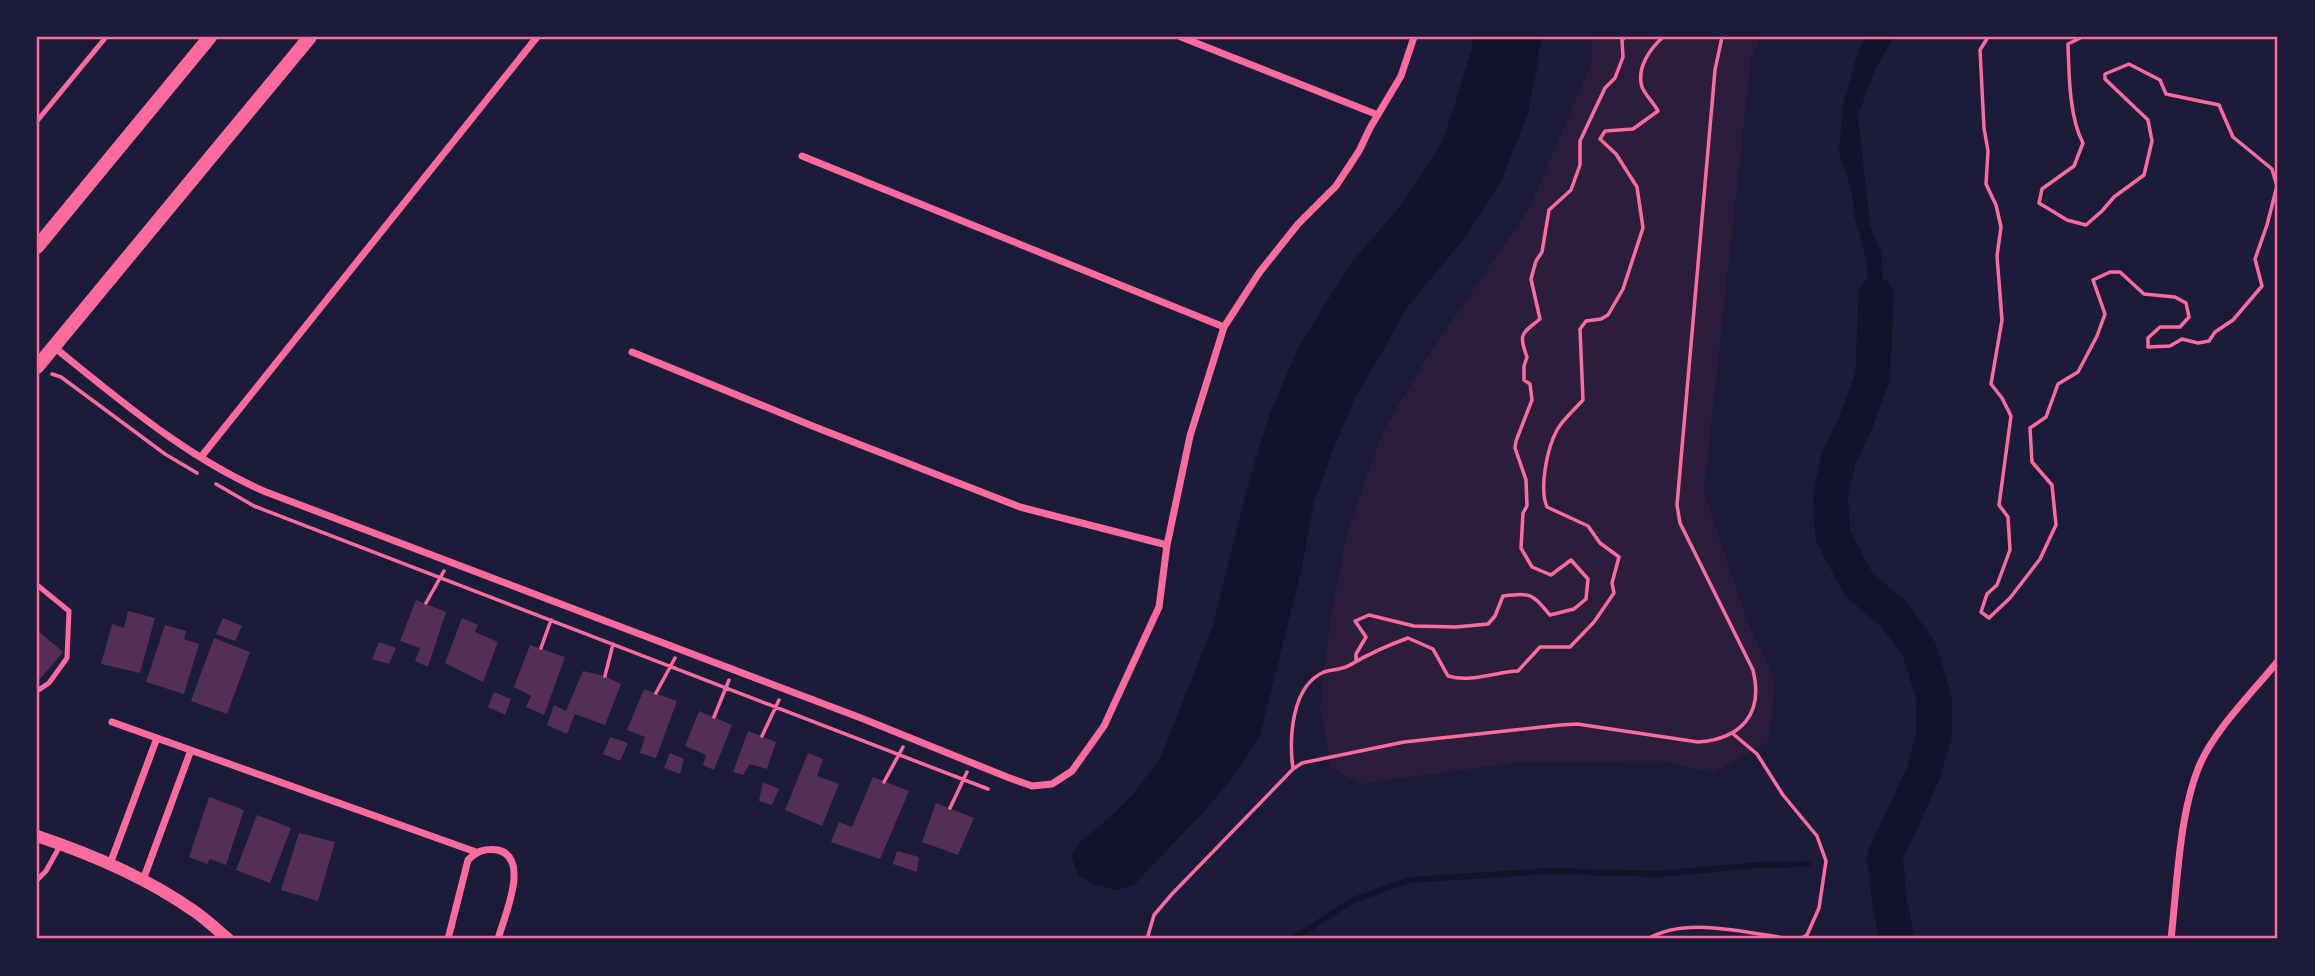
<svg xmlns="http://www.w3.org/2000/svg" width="2315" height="976" viewBox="0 0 2315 976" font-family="'Noto Sans',sans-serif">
<rect width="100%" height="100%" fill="#1b1b3a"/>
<path fill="#2a1e3b" d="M1592 37H1761L1751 59 1704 492 1746 617 1775 680 1769 741 1714 773 1661 761 1520 762 1360 784 1331 767 1320 706 1330 621 1347 532 1383 431 1426 359 1529 208 1592 61Z"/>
<path fill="#12122b" d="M1473 37H1542L1528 114 1501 181 1467 235 1409 305 1353 402 1331 455 1314 502 1301 572 1260 735C1229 792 1178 837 1134 885L1116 890 1093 884 1078 875 1071 856 1081 841 1109 818 1134 793 1161 757 1213 625 1247 489 1270 413 1300 344 1352 262 1402 204 1443 141 1472 49Z
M1866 37H1894L1876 67 1858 115 1870 225 1881 254 1885 302 1883 342 1871 341 1867 264 1854 214 1851 189 1839 153 1843 106 1859 48Z"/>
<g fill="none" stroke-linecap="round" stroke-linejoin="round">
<path stroke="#12122b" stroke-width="6" d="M1869 862 1878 860 1885 856
M1293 939 1353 900 1410 880 1550 871 1658 874 1759 865 1808 864"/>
<path stroke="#12122b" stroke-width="35" d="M1876 295 1873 376 1855 424 1839 457 1830 497 1833 536 1859 585 1894 614 1920 651 1934 699V736L1923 774 1885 856 1889 898 1897 939"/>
</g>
<path fill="#542f53" d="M416 600 446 612 428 667 415 661 420 648 400 641Z
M128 611 155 618 140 673 101 664 112 624 124 628Z
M223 618 242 626 235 641 216 634Z
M462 618 478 625 475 632 498 642 483 682 445 663Z
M165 625 186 631 184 639 199 644 184 694 146 682Z
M37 630 63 652 40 679 37 677Z
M214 638 250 652 227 714 191 701Z
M379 642 396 648 389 664 372 659Z
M530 645 565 657 544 715 526 707 531 696 514 687Z
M583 671 605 676 621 684 605 725 575 714 567 734 547 725 554 705 566 711Z
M644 689 677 701 656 758 640 753 645 737 627 730Z
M494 692 511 699 505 715 488 707Z
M699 711 732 725 714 770 703 765 706 755 685 746Z
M748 731 776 742 767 769 750 764 743 775 733 772Z
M610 737 628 743 620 761 603 754Z
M670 753 684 759 680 774 664 768Z
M808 753 823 759 817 776 839 784 822 826 785 810Z
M873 777 909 791 880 859 831 842 839 822 852 827Z
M763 782 779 789 772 805 759 801Z
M209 797 244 810 226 865 210 859 207 864 189 857Z
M936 803 974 818 958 855 922 842Z
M257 815 291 828 270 883 236 870Z
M299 833 335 842 318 901 281 890Z
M897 851 919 857 917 872 893 864Z"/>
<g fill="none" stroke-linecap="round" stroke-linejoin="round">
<path stroke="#ff6b9d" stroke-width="3.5" d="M1988 37 1980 50 1984 128 1988 151 1986 184 1996 205 2001 227 1997 256 2002 320 1991 384 2002 398 2011 416 1999 505 2008 517 2010 550 1997 585 1987 594 1981 612 1989 618 2010 598 2040 559 2056 525 2052 485 2032 462 2030 428 2046 417 2058 384 2078 372 2097 336 2105 314 2093 280 2110 272H2120L2144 294 2175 297 2186 303 2189 317 2180 327H2160L2148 338V347L2170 346 2182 339 2198 343 2209 341 2215 332 2233 320 2262 286 2255 259 2267 225 2277 186 2272 169 2233 137 2219 105 2166 94 2160 80 2129 64 2105 74V79L2148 120 2152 141 2144 175 2114 197 2102 211 2086 225 2067 220 2039 203 2042 189 2074 166 2083 143C2069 117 2069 73 2068 44L2082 37
M52 374 61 377 165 454 197 473
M216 484 254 506 988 789
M426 603 444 571
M541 648 551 620
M1356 660V654L1366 637 1355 621 1369 615 1414 626 1456 627 1488 624 1495 616 1503 596C1532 593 1531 593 1550 615L1574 609 1586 599 1588 579 1571 560 1551 575 1532 567 1521 548 1523 513 1527 506 1526 480 1515 448 1516 441 1532 400 1530 384 1524 380V366L1527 357C1518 333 1522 334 1540 319L1531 279 1536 261 1542 252 1549 210 1571 190 1580 165V141L1605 88 1615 78 1623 57 1622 40 1625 37
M605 676 613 644
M656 693 675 658
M714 717 729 680
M1732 733 1757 754 1783 795 1817 836 1826 861 1819 908 1807 935 1800 939
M762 736 779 700
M1293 769C1289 739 1291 686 1324 672 1332 669 1342 670 1350 665 1370 653 1386 646 1408 638L1433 649 1448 676C1471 683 1494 672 1518 671L1540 647H1570L1594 622 1614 593 1612 583 1619 557 1600 543 1588 526 1547 507C1539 489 1547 448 1557 430 1563 419 1575 409 1583 400L1580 329 1586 321 1601 319 1608 315 1623 289 1643 228 1637 187 1616 154 1600 139 1605 131 1633 129 1658 111C1654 103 1645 95 1642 87 1636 67 1651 48 1663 37
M884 782 903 747
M950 808 967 772
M1147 939 1154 915 1172 894 1293 769 1302 763 1404 742 1560 725 1577 724 1698 742C1741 739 1764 714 1753 670L1680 523 1677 505 1715 70 1722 37
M1648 939C1685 916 1749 933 1791 939"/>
<path stroke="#ff6b9d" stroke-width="5" d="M37 121 106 37
M37 585 69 611 67 658 49 683 37 691
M37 880 46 871 61 844"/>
<path stroke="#ff6b9d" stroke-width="7" d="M1181 37 1378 115
M802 156 1224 327
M54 347C121 401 187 458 266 492L861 718 1007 777 1032 786 1052 784 1072 771 1104 726 1159 607 1167 545 1190 436 1224 327 1259 273 1298 224 1336 186 1359 151 1370 128 1401 76 1414 37
M632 352 815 427 1020 507 1167 545
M201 457 537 37
M112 722 476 852
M110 864 157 738
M143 880 191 750
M448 939 468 860C477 851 485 848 498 850 531 858 504 917 498 939
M2171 939C2177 887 2179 817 2198 769 2212 732 2253 692 2278 661"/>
<path stroke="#ff6b9d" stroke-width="12" d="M37 836C91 854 147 878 194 911 206 919 217 930 228 939"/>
<path stroke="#ff6b9d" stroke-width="14" d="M37 247 210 37
M37 367 310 37"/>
</g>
<rect width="2315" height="976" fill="none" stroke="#1b1b3a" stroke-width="77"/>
<rect x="38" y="38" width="2238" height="899" fill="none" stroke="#ff6b9d" stroke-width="2.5"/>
</svg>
